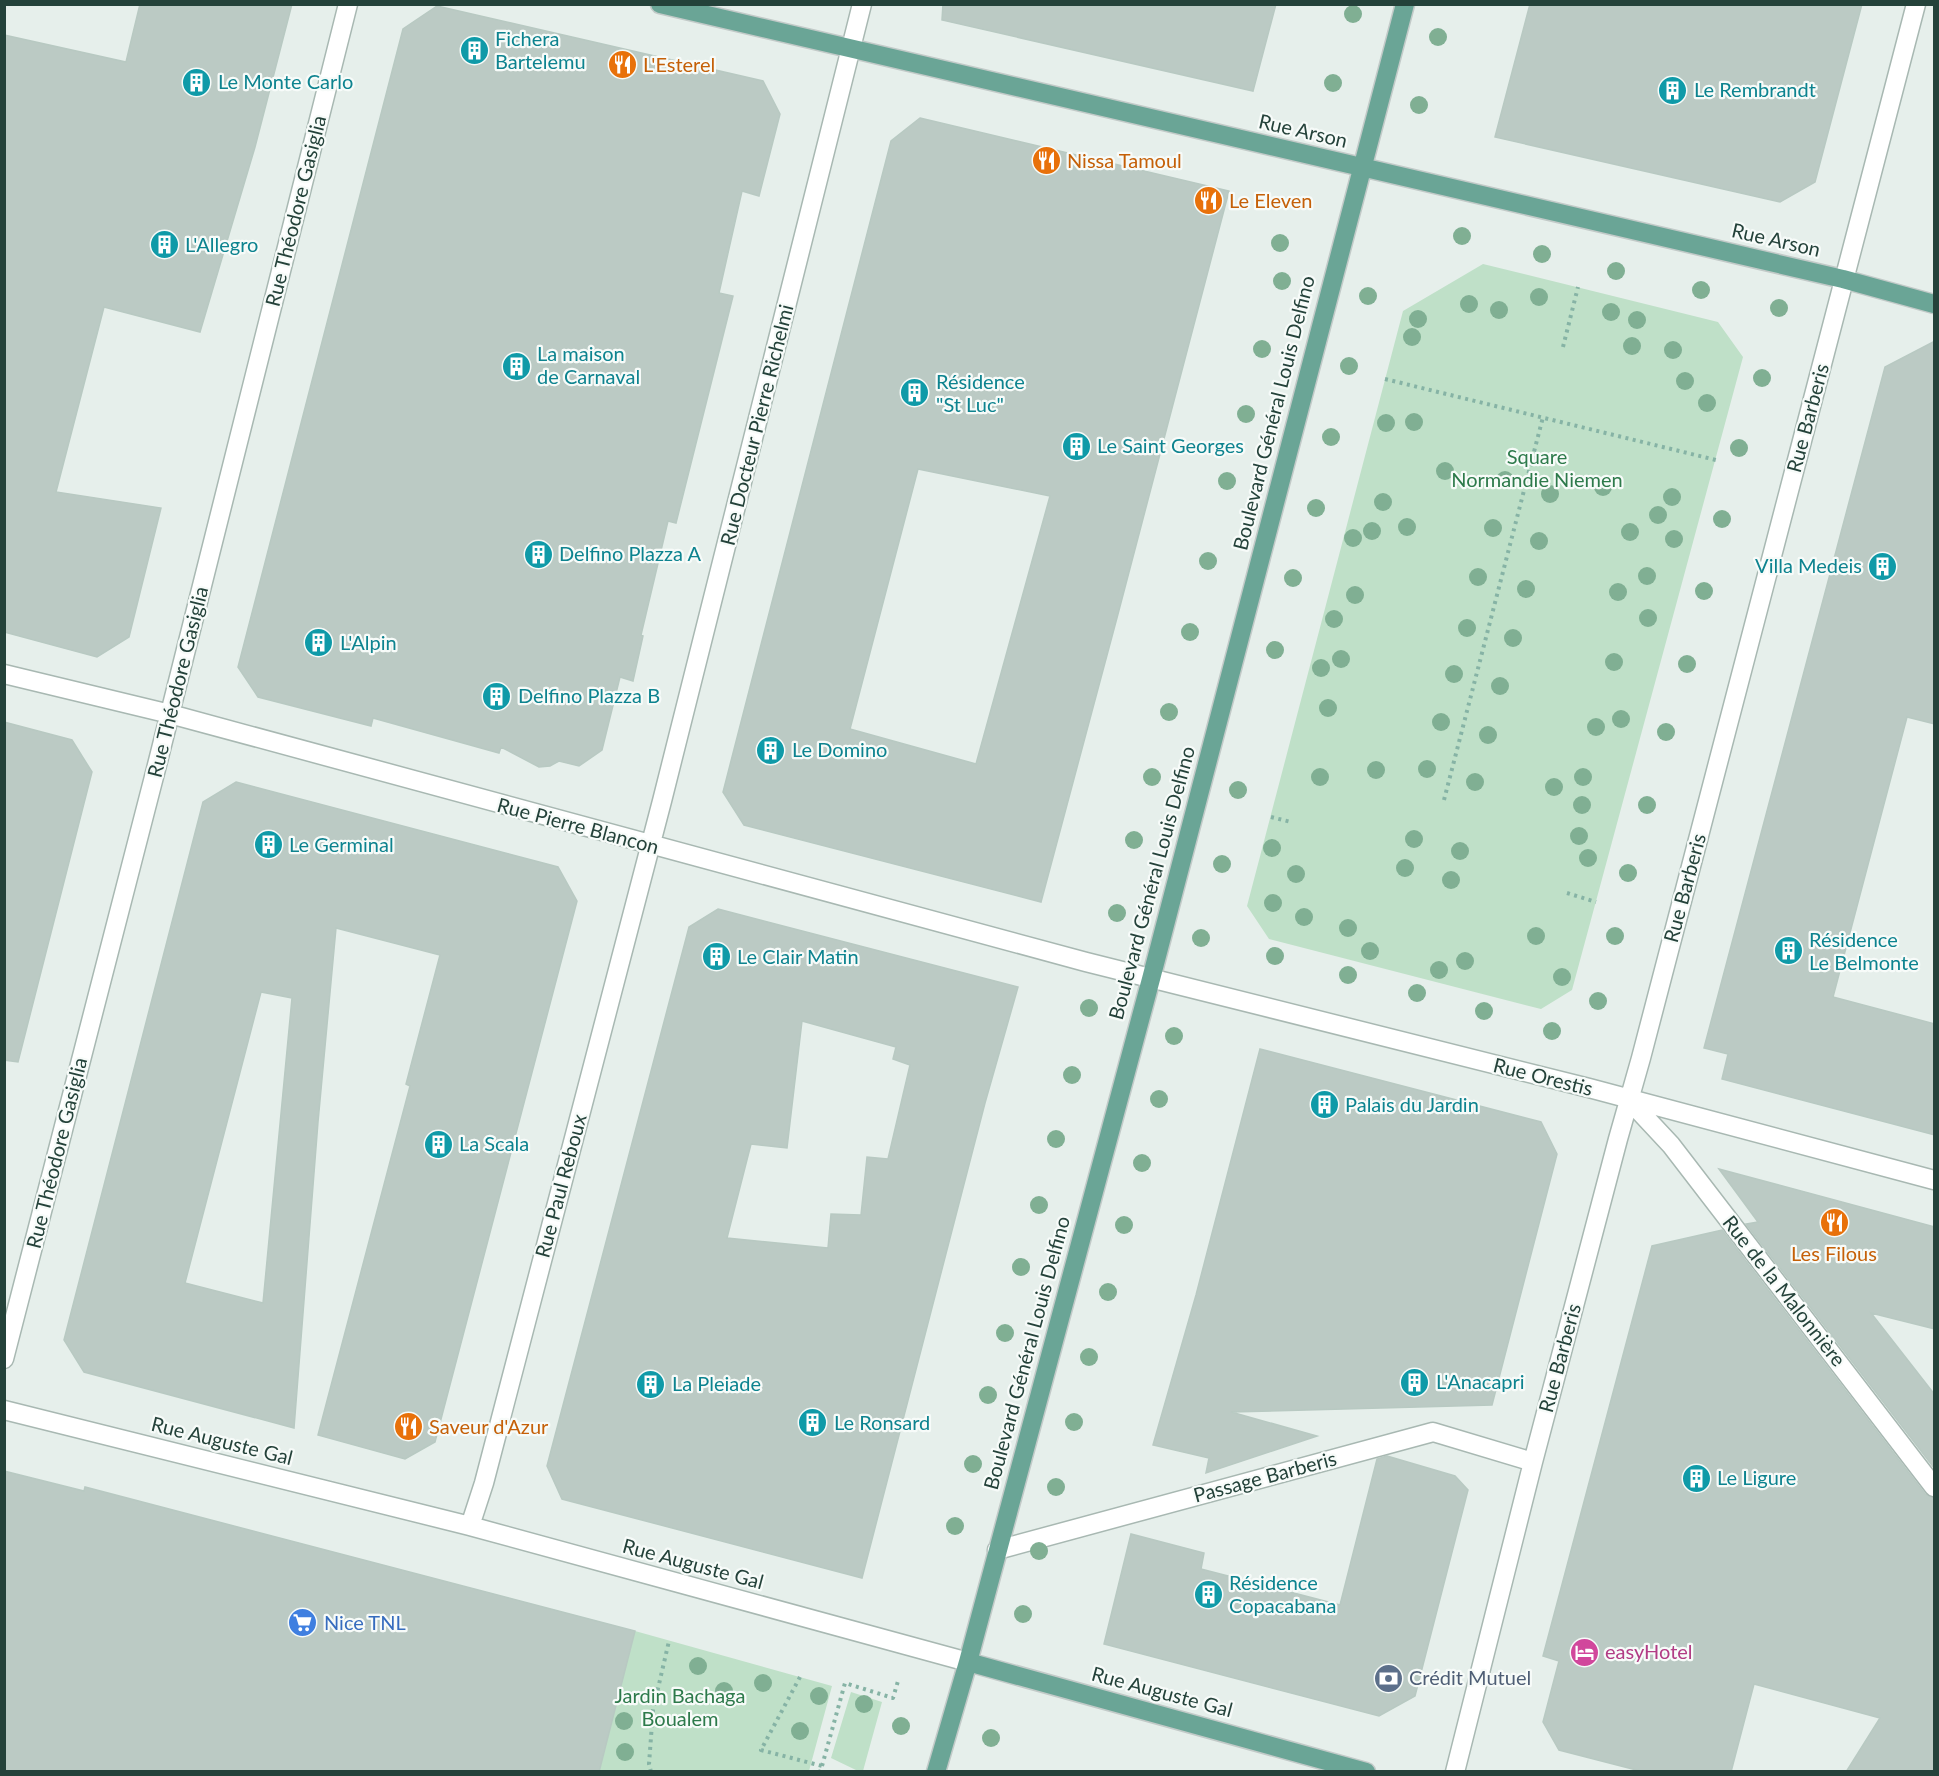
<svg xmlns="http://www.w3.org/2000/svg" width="1939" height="1776" viewBox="0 0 1939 1776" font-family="Lato,sans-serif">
<rect width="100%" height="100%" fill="#e6efeb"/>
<path fill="#bfe0c8" d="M1483 264 1718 322 1743 357 1572 990 1541 1009 1269 939 1247 906 1403 311Z
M635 1631 832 1686 809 1771 599 1772Z
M851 1692 882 1702 863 1771H858L831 1758Z"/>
<path fill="#bbcac4" stroke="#b8c9c2" stroke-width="1.5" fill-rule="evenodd" d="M140 4H292L255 147 200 332 104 307 56 492 161 508 129 637 97 657 4 632V35L126 62Z
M943 4H1276L1253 91 942 20Z
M1530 4H1862L1815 182 1780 202 1495 137Z
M437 6 763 81 780 114 759 196 742 191 719 293 733 296 676 523 668 521 641 635 643 636 633 681 620 677 602 750 579 766 559 761 550 766 539 767 501 747 499 753 373 718 371 726 258 697 238 667 403 29Z
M920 118 1229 191 1118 614 1041 902 744 825 723 792 891 141ZM918 469 1050 496 976 764 850 729Z
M1935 341V724L1907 717 1833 997 1935 1024V1135L1722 1079 1728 1054 1704 1048 1885 367Z
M4 722 72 740 92 772 18 1062 4 1060Z
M236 782 558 867 577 901 435 1442 405 1459 318 1435 410 1086 406 1084 440 955 336 928 318 1122 294 1428 84 1372 64 1340 203 802ZM261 992 292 998 263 1303 185 1283Z
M718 909 1018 987 985 1103 862 1578 562 1499 547 1466 689 927ZM802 1021 896 1047 893 1059 910 1065 888 1159 867 1157 861 1215 831 1214 828 1248 727 1238 751 1144 787 1148Z
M1260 1049 1541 1122 1557 1154 1492 1405 1231 1412 1317 1436 1206 1473 1209 1458 1153 1445 1196 1295Z
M1719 1169 1935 1227V1329L1871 1313 1935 1395V1469L1746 1224 1758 1222Z
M1722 1230 1925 1494 1935 1498V1772H1846L1880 1718 1754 1684 1731 1772H1644L1559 1750 1543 1722 1559 1661 1543 1656 1652 1246Z
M1387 1456 1455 1476 1468 1490 1415 1696 1379 1716 1104 1644 1131 1534 1204 1553 1201 1569 1340 1605 1377 1459Z
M4 1471 84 1491 85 1487 635 1631 599 1772H4Z"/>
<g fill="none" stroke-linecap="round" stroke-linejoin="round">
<defs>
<path id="minor" d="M4 674 170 714 1086 962 1589 1088 1934 1180
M1629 1100 1671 1145 1934 1487
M4 1359 156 769 348 4
M4 1410 470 1526 968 1662
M470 1526 484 1483 662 801 862 4
M997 1550 1433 1432 1533 1462
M1455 1772 1533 1462 1618 1139 1641 1058 1916 4"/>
<path id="major" d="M660 4 1843 279 1934 304
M968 1662 1366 1772
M936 1772 968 1662 1151 979 1405 4"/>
</defs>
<use href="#minor" stroke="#a8b8b2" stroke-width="21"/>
<use href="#major" stroke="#c2cac8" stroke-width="21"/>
<path stroke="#86b3a5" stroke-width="4" stroke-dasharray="3 4.5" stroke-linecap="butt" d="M1563 347 1578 287
M1385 379 1716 460
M1444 800 1543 417
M1271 817 1291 822
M1567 893 1596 902
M800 1677 761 1750 822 1766 820 1772
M822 1766 845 1683 893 1698 898 1681
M651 1772 649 1764 653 1710 669 1641"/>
<use href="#minor" stroke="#fff" stroke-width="18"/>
<use href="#major" stroke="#6aa596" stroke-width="18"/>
</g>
<g fill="#80af93">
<circle cx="1353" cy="14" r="9"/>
<circle cx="1438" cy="37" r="9"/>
<circle cx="1333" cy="83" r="9"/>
<circle cx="1419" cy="105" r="9"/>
<circle cx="1462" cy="236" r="9"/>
<circle cx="1280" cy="243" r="9"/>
<circle cx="1542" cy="254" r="9"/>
<circle cx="1616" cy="271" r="9"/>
<circle cx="1282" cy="281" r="9"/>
<circle cx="1701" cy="290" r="9"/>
<circle cx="1368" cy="296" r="9"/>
<circle cx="1539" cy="297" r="9"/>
<circle cx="1469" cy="304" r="9"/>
<circle cx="1779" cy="308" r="9"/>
<circle cx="1499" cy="310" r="9"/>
<circle cx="1611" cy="312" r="9"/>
<circle cx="1418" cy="319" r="9"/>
<circle cx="1637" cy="320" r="9"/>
<circle cx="1412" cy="337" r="9"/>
<circle cx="1632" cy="346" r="9"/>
<circle cx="1262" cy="349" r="9"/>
<circle cx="1673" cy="350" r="9"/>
<circle cx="1349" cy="366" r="9"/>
<circle cx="1762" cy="378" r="9"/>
<circle cx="1685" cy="381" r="9"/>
<circle cx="1707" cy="403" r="9"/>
<circle cx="1246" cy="414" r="9"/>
<circle cx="1414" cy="422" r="9"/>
<circle cx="1386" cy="423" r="9"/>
<circle cx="1331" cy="437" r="9"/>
<circle cx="1739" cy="448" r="9"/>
<circle cx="1445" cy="471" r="9"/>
<circle cx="1505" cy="480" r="9"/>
<circle cx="1227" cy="481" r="9"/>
<circle cx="1603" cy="487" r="9"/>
<circle cx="1550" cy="494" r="9"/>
<circle cx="1672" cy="497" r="9"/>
<circle cx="1383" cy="502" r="9"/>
<circle cx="1316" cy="508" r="9"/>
<circle cx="1658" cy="515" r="9"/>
<circle cx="1722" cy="519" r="9"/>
<circle cx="1407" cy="527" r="9"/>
<circle cx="1493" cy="528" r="9"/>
<circle cx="1372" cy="531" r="9"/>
<circle cx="1630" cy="532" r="9"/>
<circle cx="1353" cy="538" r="9"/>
<circle cx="1674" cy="539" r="9"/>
<circle cx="1539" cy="541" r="9"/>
<circle cx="1208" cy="561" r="9"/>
<circle cx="1647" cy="576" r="9"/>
<circle cx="1478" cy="577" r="9"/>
<circle cx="1293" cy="578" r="9"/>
<circle cx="1526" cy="589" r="9"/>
<circle cx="1704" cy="591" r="9"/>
<circle cx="1618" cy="592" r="9"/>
<circle cx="1355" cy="595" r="9"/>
<circle cx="1648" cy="618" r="9"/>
<circle cx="1334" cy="619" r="9"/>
<circle cx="1467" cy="628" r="9"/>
<circle cx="1190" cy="632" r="9"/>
<circle cx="1513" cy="638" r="9"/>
<circle cx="1275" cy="650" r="9"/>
<circle cx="1341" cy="659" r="9"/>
<circle cx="1614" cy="662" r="9"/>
<circle cx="1687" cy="664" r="9"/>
<circle cx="1321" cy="668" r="9"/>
<circle cx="1454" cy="674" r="9"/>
<circle cx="1500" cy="686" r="9"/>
<circle cx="1328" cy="708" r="9"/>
<circle cx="1169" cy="712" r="9"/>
<circle cx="1621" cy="719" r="9"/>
<circle cx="1441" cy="722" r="9"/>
<circle cx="1596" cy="727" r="9"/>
<circle cx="1666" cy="732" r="9"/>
<circle cx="1488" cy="735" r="9"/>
<circle cx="1427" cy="769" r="9"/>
<circle cx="1376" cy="770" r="9"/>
<circle cx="1152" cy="777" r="9"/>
<circle cx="1320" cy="777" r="9"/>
<circle cx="1583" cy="777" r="9"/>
<circle cx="1475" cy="782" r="9"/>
<circle cx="1554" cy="787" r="9"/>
<circle cx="1238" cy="790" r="9"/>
<circle cx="1582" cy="805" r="9"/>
<circle cx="1647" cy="805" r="9"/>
<circle cx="1579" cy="836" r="9"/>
<circle cx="1414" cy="839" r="9"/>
<circle cx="1134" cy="840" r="9"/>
<circle cx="1272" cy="848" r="9"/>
<circle cx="1460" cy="851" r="9"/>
<circle cx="1588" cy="858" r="9"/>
<circle cx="1222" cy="864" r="9"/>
<circle cx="1405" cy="868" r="9"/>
<circle cx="1628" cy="873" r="9"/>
<circle cx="1296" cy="874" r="9"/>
<circle cx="1451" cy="880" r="9"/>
<circle cx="1273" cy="903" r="9"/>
<circle cx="1117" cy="913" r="9"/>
<circle cx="1304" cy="917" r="9"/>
<circle cx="1348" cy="928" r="9"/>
<circle cx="1536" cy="936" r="9"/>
<circle cx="1615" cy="936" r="9"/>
<circle cx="1201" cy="938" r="9"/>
<circle cx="1370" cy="951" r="9"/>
<circle cx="1275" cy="956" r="9"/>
<circle cx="1465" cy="961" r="9"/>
<circle cx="1439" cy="970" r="9"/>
<circle cx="1348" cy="975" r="9"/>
<circle cx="1562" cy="977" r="9"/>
<circle cx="1417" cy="993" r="9"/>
<circle cx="1598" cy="1001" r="9"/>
<circle cx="1089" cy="1008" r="9"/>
<circle cx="1484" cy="1011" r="9"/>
<circle cx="1552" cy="1031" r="9"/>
<circle cx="1174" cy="1036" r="9"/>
<circle cx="1072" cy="1075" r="9"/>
<circle cx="1159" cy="1099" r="9"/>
<circle cx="1056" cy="1139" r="9"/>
<circle cx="1142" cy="1163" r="9"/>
<circle cx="1039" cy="1205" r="9"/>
<circle cx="1124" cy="1225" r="9"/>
<circle cx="1021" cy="1267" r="9"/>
<circle cx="1108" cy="1292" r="9"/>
<circle cx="1005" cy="1333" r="9"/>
<circle cx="1089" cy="1357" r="9"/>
<circle cx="988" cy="1395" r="9"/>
<circle cx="1074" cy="1422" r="9"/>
<circle cx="973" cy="1464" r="9"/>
<circle cx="1056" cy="1487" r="9"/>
<circle cx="955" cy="1526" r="9"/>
<circle cx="1039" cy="1551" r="9"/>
<circle cx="1023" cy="1614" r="9"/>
<circle cx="698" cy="1666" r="9"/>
<circle cx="763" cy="1683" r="9"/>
<circle cx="724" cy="1691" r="9"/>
<circle cx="819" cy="1696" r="9"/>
<circle cx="864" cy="1704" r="9"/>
<circle cx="624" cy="1721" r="9"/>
<circle cx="901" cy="1726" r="9"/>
<circle cx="800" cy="1731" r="9"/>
<circle cx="991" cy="1738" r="9"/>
<circle cx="625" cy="1752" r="9"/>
</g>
<defs>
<symbol id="building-disc" viewBox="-11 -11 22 22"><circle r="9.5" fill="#0f9aa8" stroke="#f7fbf9"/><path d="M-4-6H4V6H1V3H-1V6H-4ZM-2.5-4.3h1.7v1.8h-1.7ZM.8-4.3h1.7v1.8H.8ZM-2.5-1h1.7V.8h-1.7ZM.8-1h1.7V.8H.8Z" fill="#fff"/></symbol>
<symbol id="restaurant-disc" viewBox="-11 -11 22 22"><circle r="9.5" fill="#e8710a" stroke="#f7fbf9"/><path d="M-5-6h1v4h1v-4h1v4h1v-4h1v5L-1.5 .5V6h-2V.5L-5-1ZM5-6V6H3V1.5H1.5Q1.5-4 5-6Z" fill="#fff"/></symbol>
<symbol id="supermarket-disc" viewBox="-11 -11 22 22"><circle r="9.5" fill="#3f7fe0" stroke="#f7fbf9"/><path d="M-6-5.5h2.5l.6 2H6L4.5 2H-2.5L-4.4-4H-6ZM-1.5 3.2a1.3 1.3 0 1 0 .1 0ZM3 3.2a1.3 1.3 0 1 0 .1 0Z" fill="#fff"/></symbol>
<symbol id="hotel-disc" viewBox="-11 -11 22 22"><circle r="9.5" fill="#d1479c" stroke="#f7fbf9"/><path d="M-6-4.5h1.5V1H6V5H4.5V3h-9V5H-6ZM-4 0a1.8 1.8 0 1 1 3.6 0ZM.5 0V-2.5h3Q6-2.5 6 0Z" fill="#fff"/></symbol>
<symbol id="bank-disc" viewBox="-11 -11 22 22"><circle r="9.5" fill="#5c6f8a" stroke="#f7fbf9"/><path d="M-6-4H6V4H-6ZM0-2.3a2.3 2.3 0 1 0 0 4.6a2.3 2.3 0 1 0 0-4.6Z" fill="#fff"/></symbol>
</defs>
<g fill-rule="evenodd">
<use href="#building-disc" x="458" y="34" width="33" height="33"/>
<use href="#restaurant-disc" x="606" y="48" width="33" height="33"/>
<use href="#building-disc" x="180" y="66" width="33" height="33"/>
<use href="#building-disc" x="1656" y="74" width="33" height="33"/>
<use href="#restaurant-disc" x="1030" y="144" width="33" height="33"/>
<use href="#restaurant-disc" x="1192" y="184" width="33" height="33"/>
<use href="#building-disc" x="148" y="228" width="33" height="33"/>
<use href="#building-disc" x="500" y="350" width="33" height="33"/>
<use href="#building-disc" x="898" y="376" width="33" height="33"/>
<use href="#building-disc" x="1060" y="430" width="33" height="33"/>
<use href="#building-disc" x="522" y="538" width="33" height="33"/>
<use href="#building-disc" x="1866" y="550" width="33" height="33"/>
<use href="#building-disc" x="302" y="626" width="33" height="33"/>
<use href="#building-disc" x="480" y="680" width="33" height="33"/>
<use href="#building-disc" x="754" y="734" width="33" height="33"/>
<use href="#building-disc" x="252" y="828" width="33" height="33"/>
<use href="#building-disc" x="1772" y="934" width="33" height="33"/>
<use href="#building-disc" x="700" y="940" width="33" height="33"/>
<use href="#building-disc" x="1308" y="1088" width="33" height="33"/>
<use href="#building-disc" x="422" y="1128" width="33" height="33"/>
<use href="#restaurant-disc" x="1818" y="1206" width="33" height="33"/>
<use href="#building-disc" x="1398" y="1366" width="33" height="33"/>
<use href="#building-disc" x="634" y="1368" width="33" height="33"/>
<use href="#building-disc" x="796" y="1406" width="33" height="33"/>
<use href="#restaurant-disc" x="392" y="1410" width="33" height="33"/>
<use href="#building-disc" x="1680" y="1462" width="33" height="33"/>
<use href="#building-disc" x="1192" y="1578" width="33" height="33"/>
<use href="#supermarket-disc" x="286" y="1606" width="33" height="33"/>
<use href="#hotel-disc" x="1568" y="1636" width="33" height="33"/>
<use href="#bank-disc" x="1372" y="1662" width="33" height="33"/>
</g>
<g text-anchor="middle" stroke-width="4.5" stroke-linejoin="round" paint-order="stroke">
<g font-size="20" fill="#0d838f" stroke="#f7fbf9" text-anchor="start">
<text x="495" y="46">Fichera<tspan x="495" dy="23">Bartelemu</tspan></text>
<text x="218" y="89">Le Monte Carlo</text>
<text x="1694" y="97">Le Rembrandt</text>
<text x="185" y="252">L'Allegro</text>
<text x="537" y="361">La maison<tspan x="537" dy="23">de Carnaval</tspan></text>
<text x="936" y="389">Résidence<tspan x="936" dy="23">"St Luc"</tspan></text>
<text x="1097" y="453">Le Saint Georges</text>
<text x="559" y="561">Delfino Plazza A</text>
<text x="1862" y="573" text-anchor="end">Villa Medeis</text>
<text x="340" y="650">L'Alpin</text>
<text x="518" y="703">Delfino Plazza B</text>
<text x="792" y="757">Le Domino</text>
<text x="289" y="852">Le Germinal</text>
<text x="1809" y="947">Résidence<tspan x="1809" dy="23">Le Belmonte</tspan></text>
<text x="737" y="964">Le Clair Matin</text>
<text x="1345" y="1112">Palais du Jardin</text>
<text x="459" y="1151">La Scala</text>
<text x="1436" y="1389">L'Anacapri</text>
<text x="672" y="1391">La Pleiade</text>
<text x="834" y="1430">Le Ronsard</text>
<text x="1717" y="1485">Le Ligure</text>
<text x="1229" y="1590">Résidence<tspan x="1229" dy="23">Copacabana</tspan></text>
</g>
<g font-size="20" fill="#c56008" stroke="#f7fbf9" text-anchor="start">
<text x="643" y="72">L'Esterel</text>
<text x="1067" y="168">Nissa Tamoul</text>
<text x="1229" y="208">Le Eleven</text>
<text x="1834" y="1261" text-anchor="middle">Les Filous</text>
<text x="429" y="1434">Saveur d'Azur</text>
</g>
<g font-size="20" fill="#24423a" stroke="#f7fbf9">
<text transform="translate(1303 131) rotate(13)" y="7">Rue Arson</text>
<text transform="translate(296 211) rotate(-76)" y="7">Rue Théodore Gasiglia</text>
<text transform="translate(1776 240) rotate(13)" y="7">Rue Arson</text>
<text transform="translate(1274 413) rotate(-76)" y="7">Boulevard Général Louis Delfino</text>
<text transform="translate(1808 418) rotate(-75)" y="7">Rue Barberis</text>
<text transform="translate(757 425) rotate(-76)" y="7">Rue Docteur Pierre Richelmi</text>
<text transform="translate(178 682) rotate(-76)" y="7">Rue Théodore Gasiglia</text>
<text transform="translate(578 826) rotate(15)" y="7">Rue Pierre Blancon</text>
<text transform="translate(1152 883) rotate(-75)" y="7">Boulevard Général Louis Delfino</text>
<text transform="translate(1685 888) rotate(-75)" y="7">Rue Barberis</text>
<text transform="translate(1543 1077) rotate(14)" y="7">Rue Orestis</text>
<text transform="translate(57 1153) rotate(-76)" y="7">Rue Théodore Gasiglia</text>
<text transform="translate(561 1186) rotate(-75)" y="7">Rue Paul Reboux</text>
<text transform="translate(1784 1291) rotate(52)" y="7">Rue de la Malonnière</text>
<text transform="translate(1027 1353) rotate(-75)" y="7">Boulevard Général Louis Delfino</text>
<text transform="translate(1560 1358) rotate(-75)" y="7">Rue Barberis</text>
<text transform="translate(222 1441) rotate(14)" y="7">Rue Auguste Gal</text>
<text transform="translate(1265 1477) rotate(-15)" y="7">Passage Barberis</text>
<text transform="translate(693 1564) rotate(15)" y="7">Rue Auguste Gal</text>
<text transform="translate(1162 1692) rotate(15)" y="7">Rue Auguste Gal</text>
</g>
<g font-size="20" fill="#2d7a4b" stroke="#f7fbf9">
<text x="1537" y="464">Square<tspan x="1537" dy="23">Normandie Niemen</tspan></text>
<text x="680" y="1703">Jardin Bachaga<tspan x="680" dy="23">Boualem</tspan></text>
</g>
<g font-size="20" fill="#366cbe" stroke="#f7fbf9" text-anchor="start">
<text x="324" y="1630">Nice TNL</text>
</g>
<g font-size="20" fill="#b23c85" stroke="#f7fbf9" text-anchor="start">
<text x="1605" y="1659">easyHotel</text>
</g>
<g font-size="20" fill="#4e5e75" stroke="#f7fbf9" text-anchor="start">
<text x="1409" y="1685">Crédit Mutuel</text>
</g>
</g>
<rect width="1939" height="1776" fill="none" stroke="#24423a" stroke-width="12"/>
</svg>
